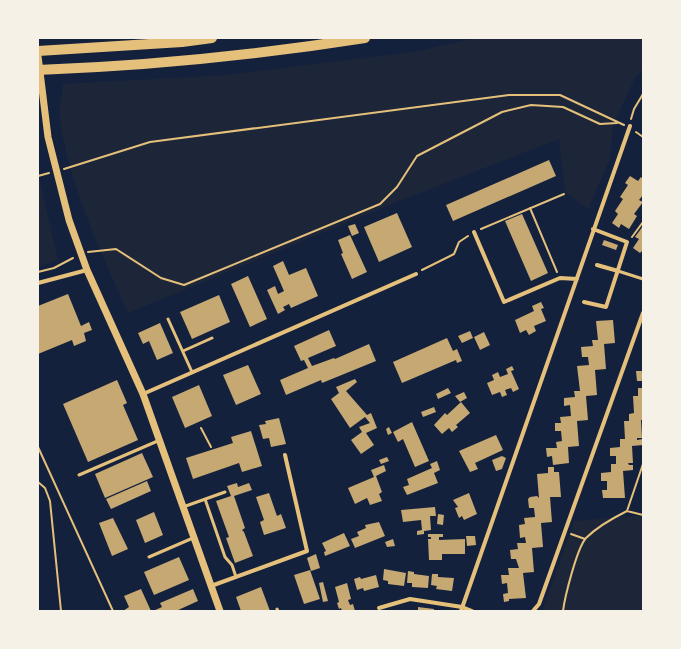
<svg xmlns="http://www.w3.org/2000/svg" width="681" height="649" viewBox="0 0 681 649" font-family="Quicksand,sans-serif">
<rect width="100%" height="100%" fill="#14213d"/>
<path fill="#1d2539" d="M475 38H643V70L636 76 613 125 610 159 588 209 565 192 559 139 397 202 128 313C101 253 70 186 60 121 58 110 62 96 63 84L226 75 414 52Z
M38 180 40 181 58 260 38 267Z
M643 515V611H549L543 609 574 521Z"/>
<path fill="#c6a872" d="M549 160 556 176 453 221 446 205Z
M630 176 638 181 641 177 643 179V195L639 200 643 202 634 214 637 216 629 229 621 224 619 228 612 223 618 214 615 211 623 199 620 197 628 185 625 183Z
M397 213 412 247 379 262 364 227Z
M522 214 548 273 531 281 505 221Z
M355 224 359 233 352 236 348 226Z
M643 226V250L640 253 633 248 639 239 635 237Z
M350 235 367 272 352 279 341 254 343 253 338 240Z
M604 240 618 245 616 250 602 245Z
M283 261 289 275 306 268 318 296 291 308 289 304 283 307 285 310 278 314 267 290 275 286 278 294 284 291 273 266Z
M248 276 267 319 250 327 231 284Z
M68 294 81 326 89 322 92 330 84 333 86 341 74 346 72 340 38 354V306Z
M219 295 230 322 192 339 180 312Z
M541 302 544 308 541 309 546 321 534 326 536 331 529 335 526 330 520 333 515 320 534 311 532 306Z
M613 320 615 343 604 344 606 369 595 370 597 395 586 396 588 420 577 421 579 446 568 447 569 463 553 465 552 456 547 457 546 448H557L556 442 562 441 561 431H555V423H561L560 417 571 416 570 405 564 406V398L575 397 574 391H580L577 366 589 365 588 357H582L581 347 593 346 592 340H598L596 321Z
M160 323 173 353 157 360 149 341 143 344 138 333Z
M329 330 336 346 308 358 312 366 334 358 335 359 369 344 376 361 322 383 321 380 286 395 280 380 308 368 304 360 301 361 294 346Z
M470 331 473 338 462 343 458 336Z
M484 332 490 345 480 350 474 337Z
M447 338 453 351 457 349 462 361 457 363 456 360 402 383 393 362Z
M248 365 261 394 236 405 223 375Z
M512 366 514 370 511 371 519 389 513 392 511 388 505 390 507 395 502 397 500 392 492 395 487 383 494 380 492 375 498 372 500 377 508 374 506 369Z
M636 371H643V381H637Z
M355 379 357 382 346 391 367 415 371 413 377 428 366 433 374 445 361 454 351 440 362 432 359 427 370 423 365 417 350 428 331 399 339 393 336 387Z
M117 380 127 403 123 405 138 440 88 462 63 404Z
M199 385 212 416 185 428 172 397Z
M448 388 451 393 438 399 436 394Z
M638 388H643V420H641L642 438H637V440L643 439V445L632 446 633 463H628L629 465H633V470L623 471 625 498H603L602 490H607V481H601V473L611 472V464H616V456H610V448L620 447V439H625L624 421H629V414L634 413 633 396H638Z
M464 392 467 398 460 402 455 396Z
M461 402 470 413 456 425 458 427 452 432 449 428 442 434 434 425 445 413 447 415Z
M434 407 436 412 423 417 421 412Z
M279 418 286 444 271 447 269 438 263 439 259 425 266 424 265 421Z
M412 422 429 461 415 467 403 439 398 442 393 432Z
M389 427 392 433 388 435 386 429Z
M251 431 262 466 242 472 239 463 193 479 186 458 233 443 231 437Z
M496 435 503 450 475 463 478 469 470 472 459 451Z
M142 453 153 477 105 498 95 474Z
M502 456 506 458 502 469 496 471 492 460Z
M387 457 389 461 381 464 379 460Z
M437 461 440 470 434 473 438 483 407 495 403 487 409 485 407 479 432 468 430 464Z
M384 465 386 471 376 476 382 492 379 494 382 501 370 505 367 498 355 504 348 488 374 477 371 470Z
M548 467H554V472H559L561 497H550L552 522 541 523 543 547 532 548 534 572 523 573 526 598 509 599V601L504 602 503 594 508 593 507 583 502 584 501 575H509L508 568H519L516 559H511L510 550 518 549 517 543H526L525 537 520 538 519 525 525 524 524 518 535 517 534 508H529L528 499 530 497 537 496 539 498 537 474 548 473Z
M147 481 151 491 111 509 106 499Z
M237 483 238 487 249 483 252 490 234 496 245 528 242 530 244 532 253 556 235 563 226 538 229 537 216 501 231 496 227 486Z
M269 493 277 516 281 514 286 528 264 535 260 522 264 520 256 497Z
M469 493 477 514 464 520 462 516 459 518 455 508 458 507 453 500Z
M435 507 436 516H430L431 530 424 531V534L417 535V531L422 530 421 520 403 522 401 510Z
M154 512 163 535 145 543 136 520Z
M438 514 444 515 443 525 437 524Z
M113 518 128 549 112 556 99 523Z
M379 522 385 536 355 548 351 539 359 536 357 532 366 528 365 525Z
M344 533 350 546 325 556 324 552 326 551 322 543Z
M428 534H443V537H439V540L465 539V554H442V560H429L428 539H431V537H428Z
M466 536H475L476 545 467 546Z
M393 539 395 546 387 547 385 542Z
M316 554 320 568 311 571 307 558Z
M179 557 189 580 154 595 144 572Z
M384 569 406 573 404 586 388 584V581L383 580Z
M310 570 320 599 304 604 294 575Z
M408 571 414 572V574L429 576 428 588 412 587V583H407Z
M432 574H438V577L454 578 452 591 436 589 437 586 431 585Z
M376 575 379 587 364 591 363 588 357 590 354 579 360 577 361 579Z
M323 582 328 601 323 602 319 583Z
M347 583 351 599 348 600 350 605 353 604 355 611H342L341 608 339 609 337 603 339 602 335 587Z
M261 587 270 611H241L236 597Z
M141 589 151 611H123L129 607 124 596Z
M193 589 198 601 176 611H153L162 607 160 603Z
M418 607 434 609V611H418Z"/>
<g fill="none" stroke-linecap="round" stroke-linejoin="round">
<path stroke="#e5c07b" stroke-width="2" d="M631 119 634 109 643 94
M636 132 643 137
M64 169 150 142 509 95H560L624 125
M38 176 49 173
M530 208 557 272
M481 229 564 194
M632 237 643 222
M88 252 116 249 161 278 184 285 380 204 397 187 417 156 502 112 531 105 563 107 600 124 617 123
M422 270 454 254 459 242 468 236
M38 272 54 268 73 258
M201 428 211 447
M38 447 113 611
M38 482 45 488 50 501 61 611
M627 511 643 464
M571 534 585 539
M563 611C565 596 577 548 586 538 598 526 613 518 627 511L643 515"/>
<path stroke="#e5c07b" stroke-width="3" d="M618 271 643 279
M168 319 192 372
M183 351 212 338
M79 475 160 440
M205 499 225 557 232 565 236 577
M183 507 225 492
M149 557 193 538
M277 609 278 611"/>
<path stroke="#e5c07b" stroke-width="4" d="M474 232 504 302 560 278 577 279
M597 265 618 271
M38 283 87 270
M584 302 606 307 627 242 593 229
M143 394 416 274
M211 586 307 551 285 455
M379 608 410 599 462 607 472 611
M461 611 630 126
M533 611 539 604 643 313"/>
<path stroke="#e5c07b" stroke-width="7" d="M38 56 48 137 69 220 87 270 143 394 220 611"/>
<path stroke="#e5c07b" stroke-width="10" d="M38 51 182 42 212 38
M38 70C147 66 257 55 365 38"/>
</g>
<rect width="681" height="649" fill="none" stroke="#f6f1e7" stroke-width="78"/>
</svg>
